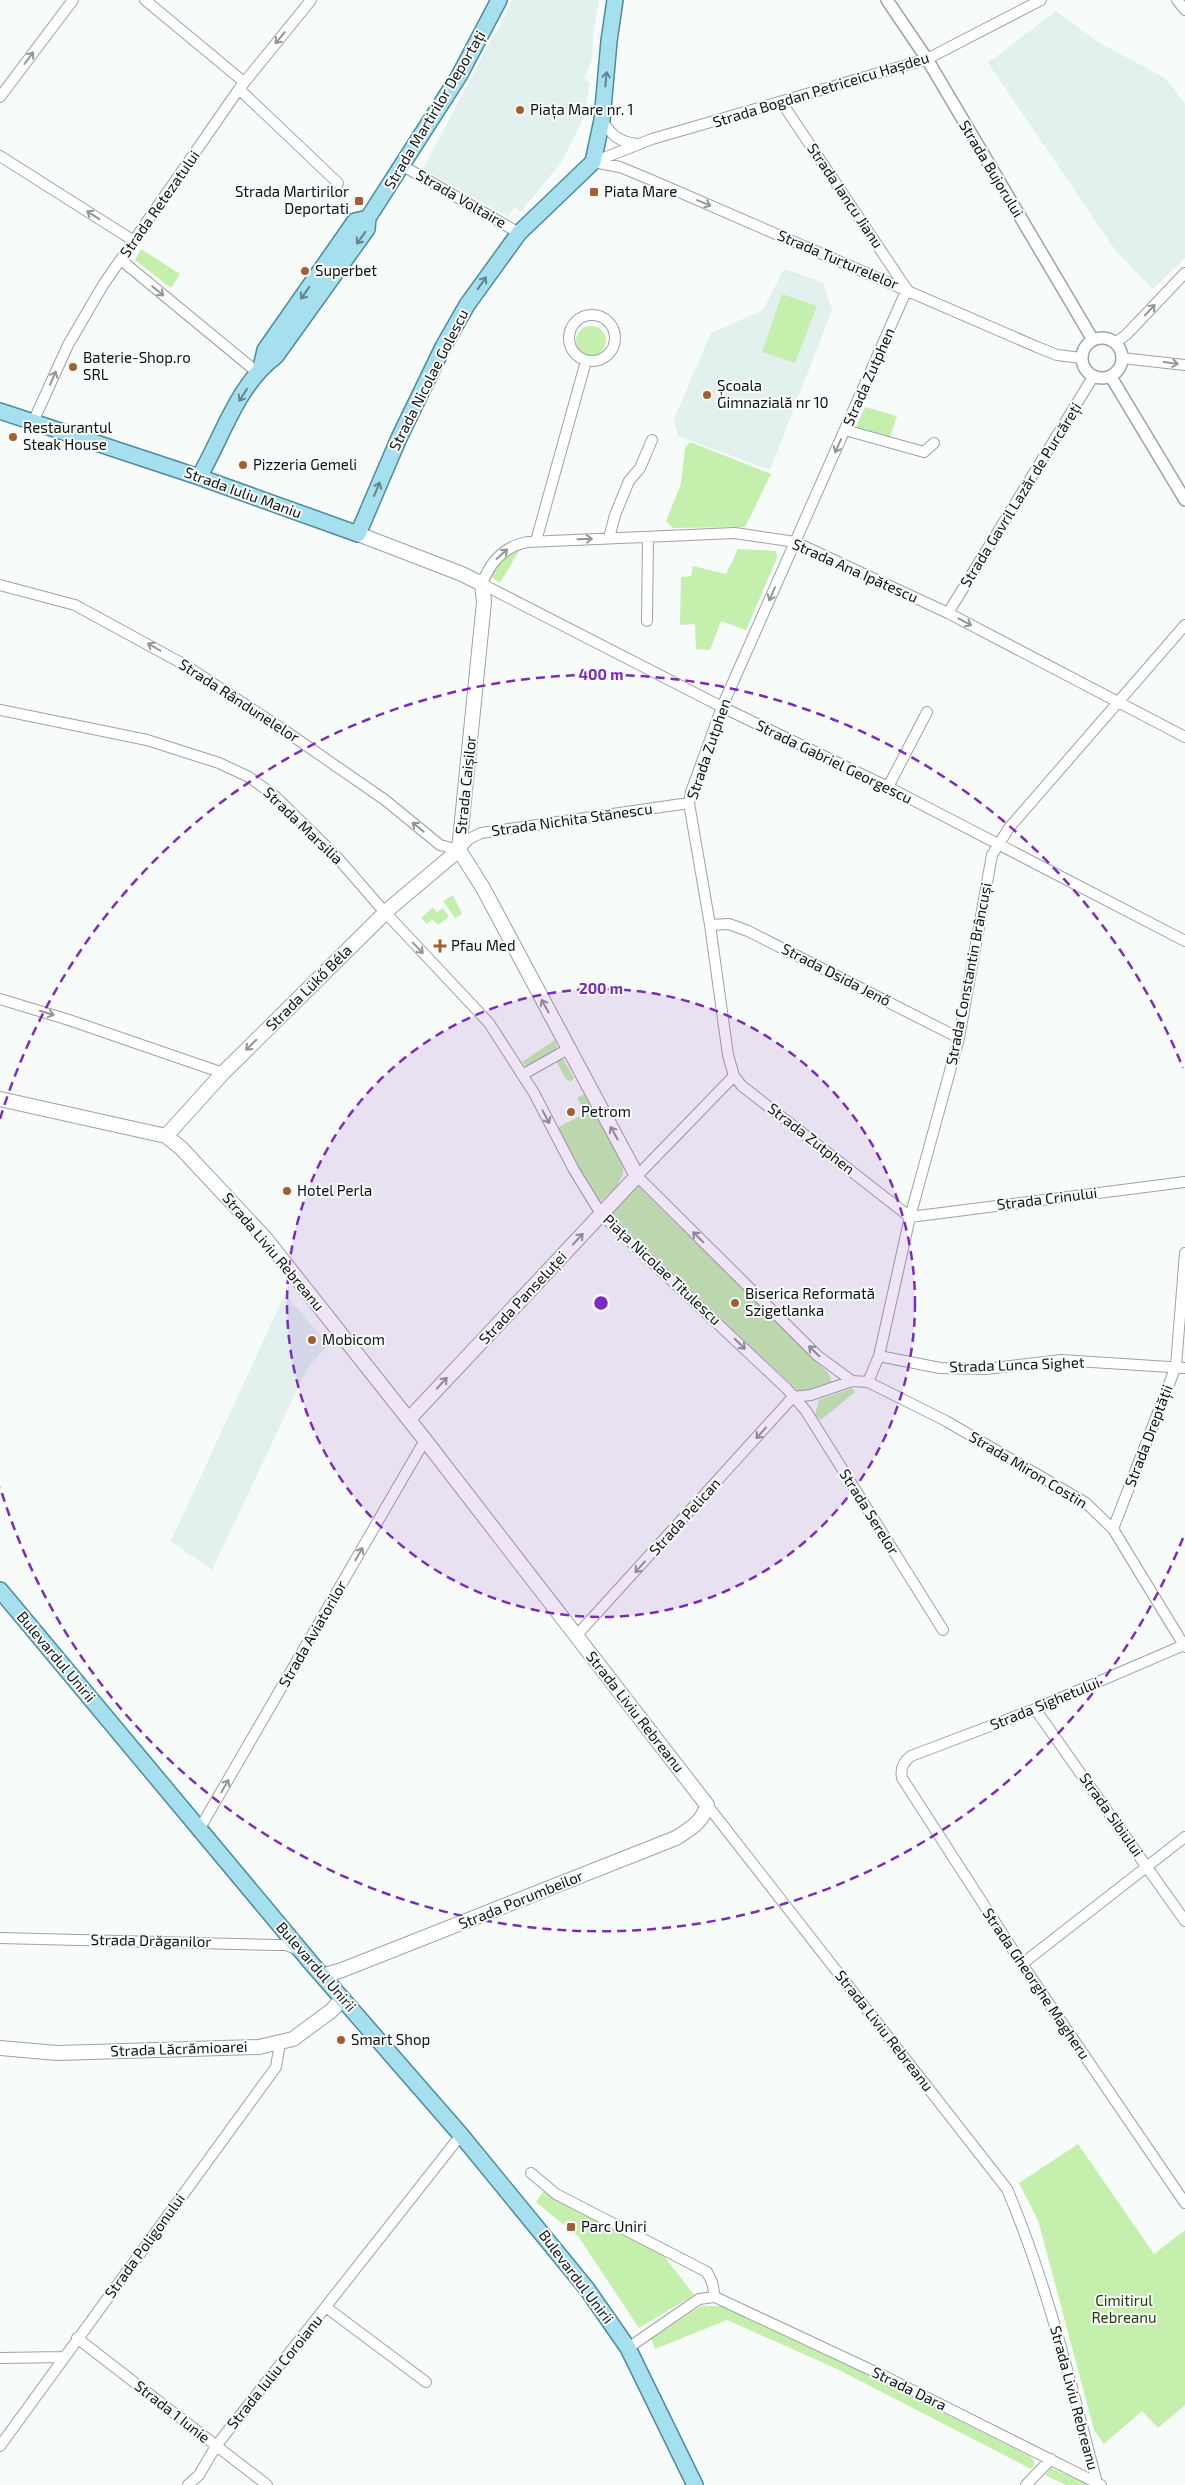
<svg xmlns="http://www.w3.org/2000/svg" width="1185" height="2485" viewBox="0 0 1185 2485" font-family="'Exo 2',sans-serif">
<rect width="100%" height="100%" fill="#f7fbfa"/>
<path fill="#e2f0ee" d="M512 0H599L593 34 592 60 584 78 590 83 584 117 562 161 521 212 514 207 508 217 423 169 492 38 502 23Z
M1056 11 1098 42 1165 78 1185 104V258L1153 289 1116 251 988 63Z
M784 269 823 282 832 310 770 470 678 436 674 419 711 333 763 310Z
M285 1294 328 1344 307 1369 212 1570 171 1541Z"/>
<path fill="#c5efac" d="M141 249 180 274 171 288 135 260Z
M782 294 817 306 795 363 762 352Z
M576 341a15 15 0 1 1 30 0a15 15 0 1 1-30 0Z
M865 407 897 416 889 440 855 429Z
M690 442 771 474 745 527 673 528 666 521 681 484 685 449Z
M738 549 776 551 777 558 746 630 721 621 710 650 696 649 695 624 680 625 681 577 691 576 693 566 726 574Z
M519 551 500 583 489 575 505 555Z
M453 895 462 914 455 918 443 901Z
M433 907 437 912 443 908 449 917 438 925 432 919 427 924 421 918Z
M555 1040 558 1050 528 1068 522 1062Z
M562 1057 574 1078 571 1082 566 1079 556 1061Z
M584 1094 624 1157 623 1174 617 1186 599 1203 576 1166 557 1128 582 1115 579 1110 583 1108 577 1098Z
M637 1185 827 1372 831 1378V1384L799 1392 611 1214Z
M852 1388 855 1392 821 1420 815 1415 819 1400Z
M1078 2144 1154 2254 1185 2230V2405L1158 2428 1142 2411 1104 2444 1094 2430 1038 2220 1019 2183Z
M547 2187 656 2246 694 2295 639 2328 578 2236 536 2202Z
M701 2306H727L851 2366 1028 2455 1034 2461V2465L1031 2469 837 2369 727 2320 655 2349 651 2339Z
M1051 2468 1090 2485H1066L1045 2475Z"/>
<g fill="none" stroke-linecap="round" stroke-linejoin="round">
<defs>
<path id="minor" d="M145 0 244 82
M1177 0 1185 10
M239 89 338 183
M0 97 73 0
M782 103 906 288
M602 120C611 135 619 142 637 144
M0 156 134 241
M596 161 652 139 927 59 1041 0
M593 162 620 167 649 179 1037 347 1057 355 1082 358
M403 166 519 233
M121 260 258 373
M907 289 722 707 691 792 689 803 710 925 728 1055 734 1076 742 1086 910 1217
M569 338a23 23 0 1 1 46 0a23 23 0 1 1-46 0Z
M1115 343 1126 335 1185 273
M1122 358 1185 365
M33 422 68 345 103 285 239 89 311 0
M845 430 924 452 934 443
M609 538 615 515 629 481 640 468 652 440
M536 541 586 361
M0 585 75 605 185 665 284 730 385 800 440 845 459 850 469 839 481 833 689 803
M948 613 1093 377
M647 621 648 537
M0 710 147 740 219 763 249 777 275 796 336 856 382 909 489 1023 534 1093 574 1170 601 1214 787 1389 806 1411 943 1630
M1185 737 948 613 795 542 735 533 528 542C504 546 490 562 482 584L722 707 888 787 1185 941
M888 787 927 712
M710 925 729 924 748 931 959 1038
M0 999 69 1020 223 1073
M522 1075 568 1049
M734 1076 637 1176 818 1356 852 1381
M910 1217 1185 1182
M879 1356 940 1368 986 1369 1061 1360 1185 1368
M868 1382 879 1356 910 1217 959 1038 992 855 1009 828 1185 625
M793 1397 811 1395 852 1381 868 1382 946 1421 1086 1503 1113 1529 1185 1647
M1113 1529 1176 1366 1185 1253
M576 1636 793 1397
M1184 1645 1035 1709 911 1756C903 1762 900 1768 902 1778L1022 1964 1185 2203
M1035 1709 1185 1921
M707 1805 1007 2189C1047 2283 1071 2384 1097 2483
M200 1828 425 1440
M0 1938 277 1945H286L298 1950
M1022 1964 1185 1837
M531 2173 556 2194 707 2272 712 2282 715 2297 886 2377 1101 2485
M327 2308 426 2382
M77 2338 267 2485
M628 2348 699 2299 715 2297
M0 2358 65 2357
M0 2446 276 2067 280 2043
M188 2485 199 2475 216 2446 461 2135
M1026 2485 1051 2459"/>
<path id="tertiary" d="M887 0 927 59 1093 340
M1082 358a20 20 0 1 1 40 0a20 20 0 1 1-40 0Z
M1111 377 1185 500"/>
<path id="secondary" d="M358 534 462 574 482 584 484 602 459 850 483 888 637 1176 409 1419
M0 1099 166 1136 181 1148 265 1238 425 1440 707 1805C703 1822 690 1829 676 1838L342 1970 322 1976
M166 1136 223 1073 390 908 459 850
M0 2048 57 2053 259 2047 293 2039 331 2011 343 1998"/>
<path id="primary" d="M261 367 265 350 355 221 368 218
M0 411 199 477 358 534 399 438 443 347 467 305 519 233 593 162 602 120 609 41 615 0
M199 477C223 436 237 385 276 356L367 229 368 218 459 76 499 0
M0 1590 312 1964 461 2135 587 2289 628 2348 695 2485"/>
</defs>
<use href="#minor" stroke="#9fa3a2" stroke-width="12"/>
<use href="#tertiary" stroke="#9fa3a2" stroke-width="14"/>
<use href="#secondary" stroke="#9fa3a2" stroke-width="16"/>
<use href="#primary" stroke="#4c8c9b" stroke-width="18"/>
<use href="#minor" stroke="#fff" stroke-width="10"/>
<use href="#tertiary" stroke="#fff" stroke-width="11"/>
<use href="#secondary" stroke="#fff" stroke-width="14"/>
<use href="#primary" stroke="#a6e0ef" stroke-width="15"/>
</g>
<defs><path id="oneway-shaft" d="M-6 0H5M1.5-3L5.5 0L1.5 3" fill="none" stroke-width="1.6" stroke-linecap="round" stroke-linejoin="round" transform="scale(1.25)"/></defs>
<g stroke="#949595">
<use href="#oneway-shaft" transform="translate(280 38) rotate(129)"/>
<use href="#oneway-shaft" transform="translate(29 58) rotate(-53)"/>
<use href="#oneway-shaft" transform="translate(704 203) rotate(23)"/>
<use href="#oneway-shaft" transform="translate(93 215) rotate(-147)"/>
<use href="#oneway-shaft" transform="translate(158 291) rotate(40)"/>
<use href="#oneway-shaft" transform="translate(1150 310) rotate(-47)"/>
<use href="#oneway-shaft" transform="translate(1171 363) rotate(8)"/>
<use href="#oneway-shaft" transform="translate(53 378) rotate(-66)"/>
<use href="#oneway-shaft" transform="translate(838 446) rotate(114)"/>
<use href="#oneway-shaft" transform="translate(585 539) rotate(-2)"/>
<use href="#oneway-shaft" transform="translate(502 554) rotate(-42)"/>
<use href="#oneway-shaft" transform="translate(772 594) rotate(114)"/>
<use href="#oneway-shaft" transform="translate(965 622) rotate(28)"/>
<use href="#oneway-shaft" transform="translate(154 647) rotate(-150)"/>
<use href="#oneway-shaft" transform="translate(418 827) rotate(-141)"/>
<use href="#oneway-shaft" transform="translate(418 948) rotate(46)"/>
<use href="#oneway-shaft" transform="translate(545 1006) rotate(-119)"/>
<use href="#oneway-shaft" transform="translate(47 1013) rotate(17)"/>
<use href="#oneway-shaft" transform="translate(251 1045) rotate(135)"/>
<use href="#oneway-shaft" transform="translate(546 1117) rotate(62)"/>
<use href="#oneway-shaft" transform="translate(614 1133) rotate(-120)"/>
<use href="#oneway-shaft" transform="translate(698 1237) rotate(-135)"/>
<use href="#oneway-shaft" transform="translate(578 1239) rotate(-47)"/>
<use href="#oneway-shaft" transform="translate(740 1344) rotate(44)"/>
<use href="#oneway-shaft" transform="translate(814 1351) rotate(-136)"/>
<use href="#oneway-shaft" transform="translate(442 1383) rotate(-47)"/>
<use href="#oneway-shaft" transform="translate(761 1433) rotate(132)"/>
<use href="#oneway-shaft" transform="translate(359 1554) rotate(-60)"/>
<use href="#oneway-shaft" transform="translate(640 1567) rotate(132)"/>
<use href="#oneway-shaft" transform="translate(225 1786) rotate(-60)"/>
</g>
<g stroke="#63848c">
<use href="#oneway-shaft" transform="translate(606 79) rotate(-85)"/>
<use href="#oneway-shaft" transform="translate(361 238) rotate(126)"/>
<use href="#oneway-shaft" transform="translate(482 283) rotate(-55)"/>
<use href="#oneway-shaft" transform="translate(305 293) rotate(125)"/>
<use href="#oneway-shaft" transform="translate(243 395) rotate(123)"/>
<use href="#oneway-shaft" transform="translate(377 489) rotate(-67)"/>
</g>
<circle cx="601" cy="1303" r="314" fill="#7b2cbf" fill-opacity=".12"/>
<g fill="none" stroke="#7b2cbf" stroke-width="2.5" stroke-dasharray="9 6">
<circle cx="601" cy="1303" r="314"/>
<path d="M1183 1538A628 628 0 0 1 0 1487M0 1119A628 628 0 0 1 1183 1068"/>
</g>
<g fill="#a45f31" stroke="#f7fbfa" stroke-width="2">
<circle cx="520" cy="110" r="5"/>
<rect x="589" y="187" width="10" height="10" rx="2.5"/>
<rect x="354" y="196" width="10" height="10" rx="2.5"/>
<circle cx="305" cy="271" r="5"/>
<circle cx="73" cy="367" r="5"/>
<circle cx="707" cy="395" r="5"/>
<circle cx="13" cy="437" r="5"/>
<circle cx="243" cy="465" r="5"/>
<path d="M437.5 938.5h5v5h5v5h-5v5h-5v-5h-5v-5h5z"/>
<circle cx="571" cy="1112" r="5"/>
<circle cx="287" cy="1191" r="5"/>
<circle cx="735" cy="1303" r="5"/>
<circle cx="312" cy="1340" r="5"/>
<circle cx="341" cy="2040" r="5"/>
<rect x="566" y="2222" width="10" height="10" rx="2.5"/>
</g>
<g text-anchor="middle" stroke-width="4" stroke-linejoin="round" paint-order="stroke">
<g font-size="15" fill="#121414" stroke="#f7fbfa">
<text transform="translate(821 90) rotate(-17)" y="5">Strada Bogdan Petriceicu Hașdeu</text>
<text transform="translate(435 110) rotate(-59)" y="5">Strada Martirilor Deportați</text>
<text transform="translate(991 169) rotate(59)" y="5">Strada Bujorului</text>
<text transform="translate(845 196) rotate(56)" y="5">Strada Iancu Jianu</text>
<text transform="translate(461 199) rotate(30)" y="5">Strada Voltaire</text>
<text transform="translate(160 204) rotate(-55)" y="5">Strada Retezatului</text>
<text transform="translate(838 260) rotate(23)" y="5">Strada Turturelelor</text>
<text transform="translate(869 377) rotate(-66)" y="5">Strada Zutphen</text>
<text transform="translate(429 380) rotate(-63)" y="5">Strada Nicolae Golescu</text>
<text transform="translate(243 493) rotate(20)" y="5">Strada Iuliu Maniu</text>
<text transform="translate(1021 495) rotate(-58)" y="5">Strada Gavril Lazăr de Purcăreți</text>
<text transform="translate(855 571) rotate(24)" y="5">Strada Ana Ipătescu</text>
<text transform="translate(239 701) rotate(33)" y="5">Strada Rândunelelor</text>
<text transform="translate(709 749) rotate(-71)" y="5">Strada Zutphen</text>
<text transform="translate(834 762) rotate(26)" y="5">Strada Gabriel Georgescu</text>
<text transform="translate(466 785) rotate(-84)" y="5">Strada Caișilor</text>
<text transform="translate(572 820) rotate(-8)" y="5">Strada Nichita Stănescu</text>
<text transform="translate(303 826) rotate(44)" y="5">Strada Marsilia</text>
<text transform="translate(969 974) rotate(-79)" y="5">Strada Constantin Brâncuși</text>
<text transform="translate(836 975) rotate(27)" y="5">Strada Dsida Jenő</text>
<text transform="translate(309 988) rotate(-45)" y="5">Strada Lükő Béla</text>
<text transform="translate(811 1139) rotate(38)" y="5">Strada Zutphen</text>
<text transform="translate(1047 1199) rotate(-7)" y="5">Strada Crinului</text>
<text transform="translate(273 1252) rotate(50)" y="5">Strada Liviu Rebreanu</text>
<text transform="translate(662 1270) rotate(43)" y="5">Piața Nicolae Titulescu</text>
<text transform="translate(523 1298) rotate(-47)" y="5">Strada Panseluței</text>
<text transform="translate(1017 1365) rotate(-2)" y="5">Strada Lunca Sighet</text>
<text transform="translate(1149 1436) rotate(-69)" y="5">Strada Dreptății</text>
<text transform="translate(1028 1470) rotate(31)" y="5">Strada Miron Costin</text>
<text transform="translate(869 1512) rotate(58)" y="5">Strada Serelor</text>
<text transform="translate(685 1517) rotate(-48)" y="5">Strada Pelican</text>
<text transform="translate(313 1634) rotate(-60)" y="5">Strada Aviatorilor</text>
<text transform="translate(56 1657) rotate(50)" y="5">Bulevardul Unirii</text>
<text transform="translate(1045 1704) rotate(-22)" y="5">Strada Sighetului</text>
<text transform="translate(635 1712) rotate(52)" y="5">Strada Liviu Rebreanu</text>
<text transform="translate(1111 1815) rotate(55)" y="5">Strada Sibiului</text>
<text transform="translate(521 1900) rotate(-22)" y="5">Strada Porumbeilor</text>
<text transform="translate(151 1941) rotate(1)" y="5">Strada Drăganilor</text>
<text transform="translate(316 1967) rotate(49)" y="5">Bulevardul Unirii</text>
<text transform="translate(1036 1984) rotate(56)" y="5">Strada Gheorghe Magheru</text>
<text transform="translate(884 2031) rotate(52)" y="5">Strada Liviu Rebreanu</text>
<text transform="translate(179 2049) rotate(-2)" y="5">Strada Lăcrămioarei</text>
<text transform="translate(145 2246) rotate(-54)" y="5">Strada Poligonului</text>
<text transform="translate(576 2277) rotate(53)" y="5">Bulevardul Unirii</text>
<text transform="translate(275 2372) rotate(-51)" y="5">Strada Iuliu Coroianu</text>
<text transform="translate(909 2389) rotate(26)" y="5">Strada Dara</text>
<text transform="translate(1074 2398) rotate(75)" y="5">Strada Liviu Rebreanu</text>
<text transform="translate(172 2412) rotate(38)" y="5">Strada 1 Iunie</text>
</g>
<g font-size="15" fill="#121414" stroke="#f7fbfa" text-anchor="start">
<text x="530" y="115">Piața Mare nr. 1</text>
<text x="349" y="197" text-anchor="end">Strada Martirilor<tspan x="349" dy="17">Deportati</tspan></text>
<text x="604" y="197">Piata Mare</text>
<text x="315" y="276">Superbet</text>
<text x="83" y="363">Baterie-Shop.ro<tspan x="83" dy="17">SRL</tspan></text>
<text x="717" y="391">Școala<tspan x="717" dy="17">Gimnazială nr 10</tspan></text>
<text x="23" y="433">Restaurantul<tspan x="23" dy="17">Steak House</tspan></text>
<text x="253" y="470">Pizzeria Gemeli</text>
<text x="451" y="951">Pfau Med</text>
<text x="581" y="1117">Petrom</text>
<text x="297" y="1196">Hotel Perla</text>
<text x="745" y="1299">Biserica Reformată<tspan x="745" dy="17">Szigetlanka</tspan></text>
<text x="322" y="1345">Mobicom</text>
<text x="351" y="2045">Smart Shop</text>
<text x="581" y="2232">Parc Uniri</text>
</g>
<g font-size="15" fill="#1f3e00" stroke="#f7fbfa">
<text x="1124" y="2306">Cimitirul<tspan x="1124" dy="17">Rebreanu</tspan></text>
</g>
</g>
<circle cx="601" cy="1303" r="8" fill="#7b2cbf" stroke="#f7fbfa" stroke-width="2.5"/>
<g font-size="15" text-anchor="middle" font-weight="bold" fill="#7b2cbf" stroke="#f7fbfa" stroke-width="4" stroke-linejoin="round" paint-order="stroke">
<text x="601" y="680">400 m</text>
<text x="601" y="994">200 m</text>
</g>
</svg>
